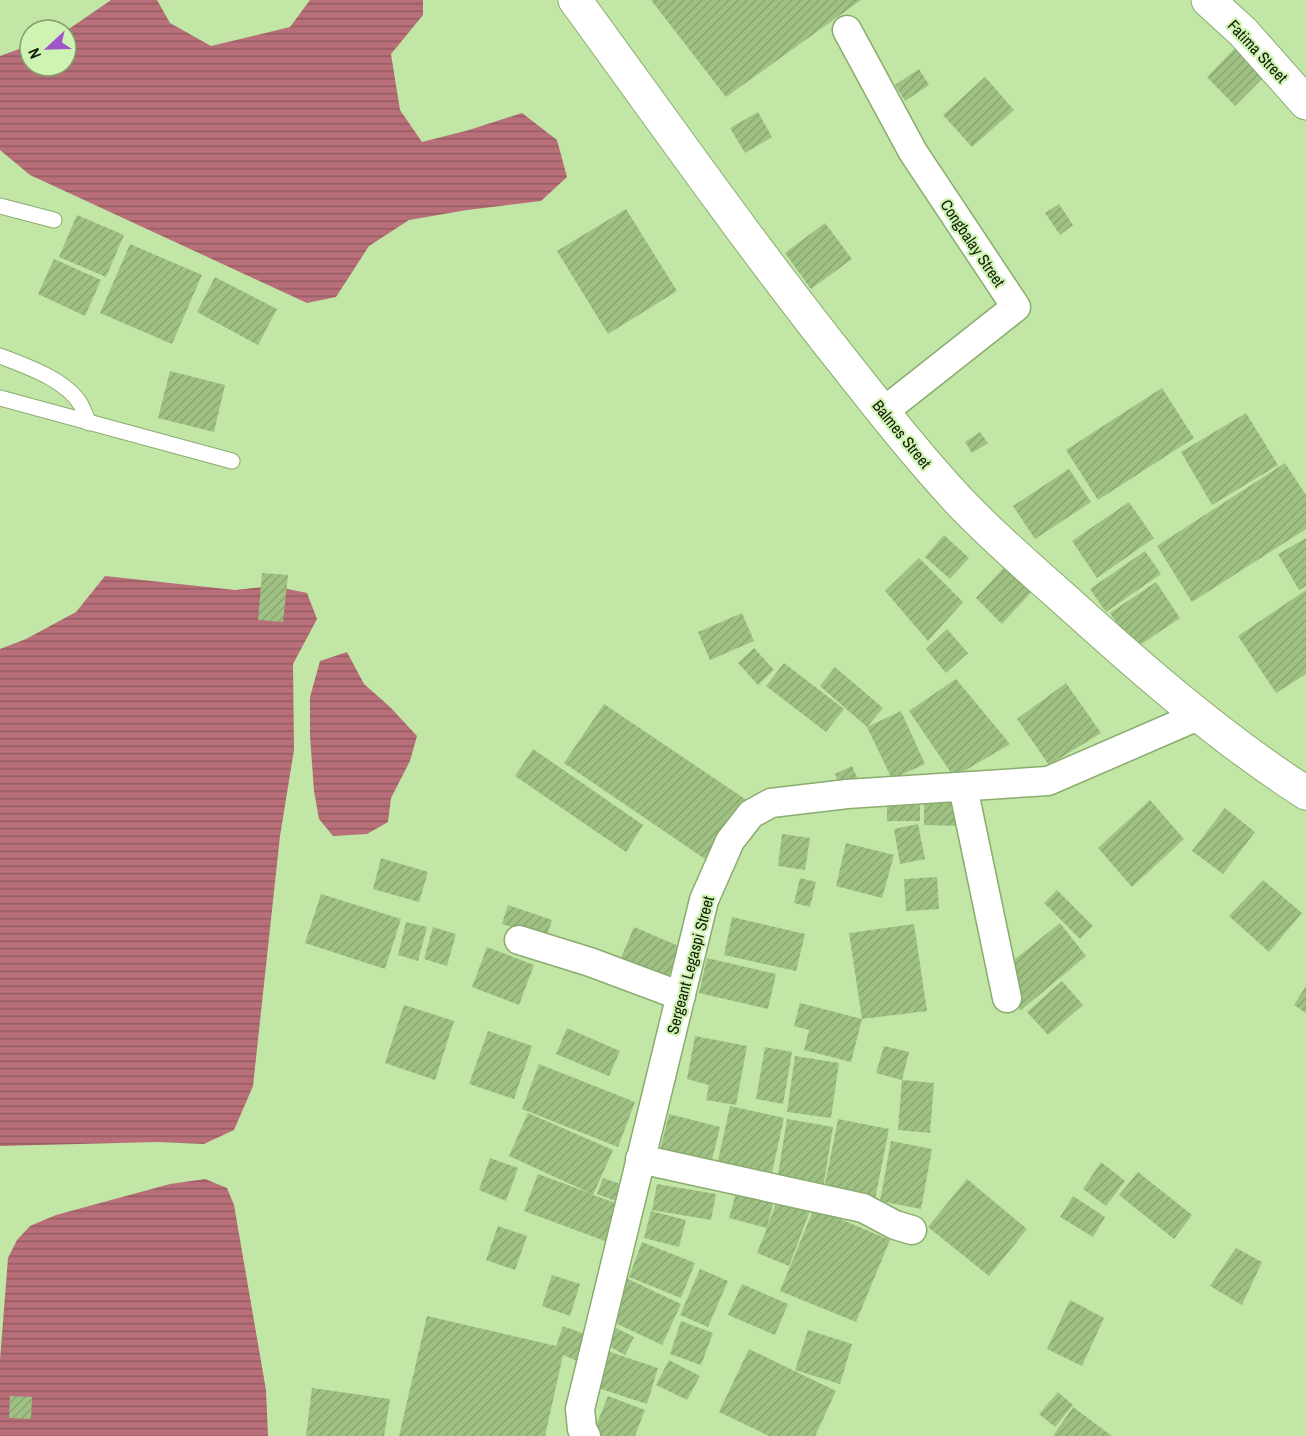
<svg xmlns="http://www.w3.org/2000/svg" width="1306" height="1436" viewBox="0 0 1306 1436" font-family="'Archivo Narrow',sans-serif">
<defs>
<pattern id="water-rules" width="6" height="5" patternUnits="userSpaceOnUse" patternTransform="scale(1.5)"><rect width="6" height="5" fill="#b86f79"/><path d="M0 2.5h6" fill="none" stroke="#945b61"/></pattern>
<pattern id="building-hatch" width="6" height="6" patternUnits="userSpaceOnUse" patternTransform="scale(1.5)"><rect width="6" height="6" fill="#9fc284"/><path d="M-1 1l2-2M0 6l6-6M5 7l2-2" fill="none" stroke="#88a670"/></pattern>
</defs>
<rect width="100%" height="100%" fill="#c2e6a6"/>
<path fill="url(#water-rules)" d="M111 0H157L170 23 211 46 290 27 310 0H423V15L391 54 400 110 422 142 469 130 522 113 557 140 567 177 541 201 467 210 409 220 369 246 336 297 307 303 30 175 0 150V56L30 45V66H66V31Z
M105 576 235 590 273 586 307 593 317 619 293 664 294 750 280 836 253 1086 234 1130 204 1144 157 1142 0 1146V649L26 639 76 612Z
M347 652 364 684 390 707 417 736 410 761 391 798 388 822 367 834 333 836 319 819 314 791 310 736V697L320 661Z
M205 1179 227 1188 234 1205 266 1390 268 1436H0V1360L8 1258 17 1240 30 1226 56 1215 170 1184Z"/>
<path fill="url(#building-hatch)" d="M651 0H861L726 97Z
M1244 39 1273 68 1235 106 1207 77Z
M919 69 929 85 905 101 895 85Z
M985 77 1014 110 972 147 943 115Z
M758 112 772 137 745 153 730 128Z
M1059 204 1073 225 1060 235 1045 213Z
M626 209 677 291 608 334 557 251Z
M77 215 124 235 106 277 59 257Z
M825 223 852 259 811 289 785 253Z
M130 244 202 275 172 344 100 313Z
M54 259 101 280 85 316 38 294Z
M215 277 277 309 258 345 197 312Z
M170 371 225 385 214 432 158 418Z
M1162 388 1194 438 1098 500 1066 450Z
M1246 413 1278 465 1212 505 1181 452Z
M980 432 988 443 972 453 965 442Z
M1285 463 1306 495V529L1192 602 1157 546Z
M1069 469 1091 502 1035 539 1013 506Z
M1129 502 1154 538 1097 578 1072 541Z
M944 535 969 558 950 579 925 557Z
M1306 538V586L1299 590 1278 554Z
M1145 551 1161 574 1106 612 1090 589Z
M919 558 963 602 928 641 885 591Z
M1009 562 1035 588 1002 624 976 598Z
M262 573 288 575 283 622 258 620Z
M1156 582 1180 618 1134 649 1110 613Z
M1306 590V674L1276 693 1238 636Z
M742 613 754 641 710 660 698 632Z
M947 629 968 653 946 673 926 649Z
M754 648 774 670 758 685 738 663Z
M784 663 844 709 826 732 766 686Z
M835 667 883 708 867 727 901 711 925 764 892 779 867 727 820 686Z
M956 679 1010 744 954 777 909 711Z
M1066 683 1101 733 1049 765 1017 719Z
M604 704 748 801 708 861 564 763Z
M533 749 643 825 626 852 515 776Z
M852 766 859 782 841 789 835 774Z
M1150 800 1184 839 1132 887 1098 848Z
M924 802 958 803V826L924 825Z
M887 803H920V821H887Z
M1225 808 1255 832 1223 874 1192 851Z
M918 824 925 859 900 864 894 829Z
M782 834 810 838 805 870 778 866Z
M846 843 894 855 882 898 836 886Z
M381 858 428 872 419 902 373 889Z
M937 877 939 909 906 911 904 879Z
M800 878 816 882 810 907 794 903Z
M1263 880 1302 913 1269 952 1229 916Z
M1057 890 1093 926 1080 939 1044 903Z
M321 894 401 919 385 969 305 943Z
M508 905 552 920 546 938 502 924Z
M732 917 805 934 796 971 724 955Z
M406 922 427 927 418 961 398 955Z
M1060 923 1086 956 1020 1011 1008 965Z
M914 924 927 1011 862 1019 851 1062 804 1050 809 1030 794 1026 800 1003 862 1019 849 933Z
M433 927 456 934 447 966 424 959Z
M634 927 681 947 666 983 619 963Z
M487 947 534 965 519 1005 472 987Z
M707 958 776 974 768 1009 699 993Z
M1062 981 1083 1005 1048 1035 1027 1012Z
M1306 986V1013L1294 1005Z
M404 1005 454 1021 435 1080 385 1063Z
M567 1028 620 1051 609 1076 556 1054Z
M488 1031 532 1046 514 1099 469 1084Z
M695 1036 747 1046 736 1105 706 1100 709 1085 687 1079Z
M884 1046 909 1052 902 1080 876 1073Z
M765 1047 792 1052 783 1104 756 1099Z
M795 1056 839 1063 831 1118 787 1112Z
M539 1064 635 1102 618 1147 522 1109Z
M902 1080 934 1083 930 1133 898 1130Z
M730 1106 784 1118 771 1177 717 1165Z
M528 1113 613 1150 593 1195 627 1207 613 1244 524 1211 538 1174 592 1194 509 1156Z
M669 1114 720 1127 710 1168 659 1155Z
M787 1119 833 1127 823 1189 777 1181Z
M838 1119 889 1129 875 1199 824 1189Z
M891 1141 932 1149 921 1209 880 1201Z
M490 1158 518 1168 506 1201 479 1190Z
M1101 1162 1125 1181 1106 1206 1083 1189Z
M1138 1172 1192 1215 1174 1239 1119 1195Z
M603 1178 626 1186 621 1203 597 1194Z
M967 1179 1027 1229 989 1276 928 1227Z
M657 1184 716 1194 711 1220 652 1210Z
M738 1186 775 1195 767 1228 779 1195 811 1208 789 1266 757 1253 767 1228 729 1218Z
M1073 1196 1105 1217 1093 1237 1060 1217Z
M814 1208 890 1240 856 1322 780 1291Z
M651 1211 686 1220 679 1247 644 1238Z
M498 1226 527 1236 515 1270 486 1260Z
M642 1242 695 1263 681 1298 629 1277Z
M1236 1248 1262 1262 1242 1305 1210 1286Z
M700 1269 728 1281 708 1327 680 1315Z
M552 1275 580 1284 570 1316 542 1306Z
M626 1278 681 1304 662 1345 607 1319Z
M742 1284 788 1304 775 1335 728 1315Z
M1070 1300 1104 1318 1082 1366 1047 1349Z
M427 1316 556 1346 563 1326 590 1336 580 1362 563 1355 545 1436H399Z
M681 1321 713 1333 701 1365 670 1354Z
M616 1328 634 1337 625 1355 607 1345Z
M808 1330 852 1344 840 1384 795 1370Z
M749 1349 836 1391 815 1436H769L719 1412Z
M607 1351 658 1368 647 1404 595 1387Z
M669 1360 700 1376 687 1400 656 1385Z
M312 1388 390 1399 384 1436H306Z
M1058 1392 1073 1405 1055 1427 1039 1414Z
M10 1396 32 1397 31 1419 9 1418Z
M608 1396 645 1410 635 1436H592Z
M1073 1407 1112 1436H1053Z"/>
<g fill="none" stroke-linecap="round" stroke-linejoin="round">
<defs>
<path id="service" d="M0 206 54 220
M0 356C26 366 67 380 81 405 84 411 86 417 89 423
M0 398 232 461"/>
<path id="minor" d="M847 30 913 152 1016 307 883 412
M963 787 1007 998
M519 940 590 962 681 996
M640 1159 863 1208 895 1225 912 1230
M586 1436 582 1429 580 1409 704 900 730 841 751 814 771 803 847 794 1048 781 1198 716"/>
<path id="tertiary" d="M575 0C664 122 751 246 845 364 882 411 919 458 960 502 995 539 1034 572 1072 606 1146 673 1222 739 1306 793
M1208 0 1243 32 1306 103"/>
</defs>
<use href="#service" stroke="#8aac6f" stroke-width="17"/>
<use href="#minor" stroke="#8aac6f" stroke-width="31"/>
<use href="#tertiary" stroke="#8aac6f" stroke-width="35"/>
<use href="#service" stroke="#fff" stroke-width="15"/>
<use href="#minor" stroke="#fff" stroke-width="28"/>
<use href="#tertiary" stroke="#fff" stroke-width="33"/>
</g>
<g text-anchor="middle" stroke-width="4.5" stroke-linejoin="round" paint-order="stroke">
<g font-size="16" fill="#111d05" stroke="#cff3b3">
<text transform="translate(1258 51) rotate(47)" y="6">Fatima Street</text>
<text transform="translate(973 243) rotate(56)" y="6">Congbalay Street</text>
<text transform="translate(902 434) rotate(51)" y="6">Balmes Street</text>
<text transform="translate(690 965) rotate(-75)" y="6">Sergeant Legaspi Street</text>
</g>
</g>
<g transform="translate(48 48) rotate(248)"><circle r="28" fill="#cff3b3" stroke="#839d6d" stroke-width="1.5"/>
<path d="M0-4.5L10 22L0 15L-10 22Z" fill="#a056c9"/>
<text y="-9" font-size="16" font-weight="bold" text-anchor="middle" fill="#111d05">N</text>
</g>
</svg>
